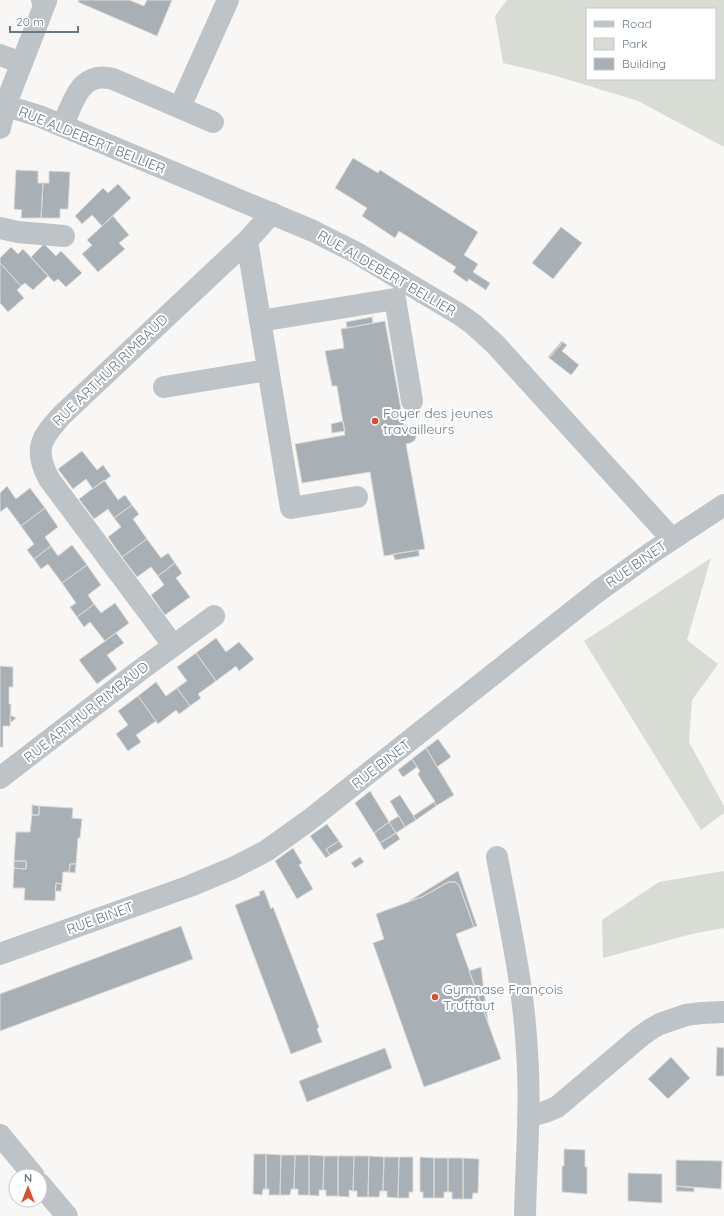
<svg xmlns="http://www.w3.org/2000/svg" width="724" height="1216" font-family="Quicksand,sans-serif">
  <rect width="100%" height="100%" fill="#f8f7f5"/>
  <path fill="#d8dcd4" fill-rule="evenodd" d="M507,0H724V147L638,101L553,75L503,63L495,16ZM587,9H715V79H587Z
    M711,558L687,640L718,664L692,700L689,742L724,806V813L701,830L584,641Z
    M724,871V928L692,934L603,958L602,920L659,882Z"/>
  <path fill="#a8b0b6" stroke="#d9d9d7" d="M79,0H129L144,6L147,0H172L157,36L78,2Z
    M353,158L378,173L380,170L478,232L464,255L478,264L473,272L490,283L486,290L469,279L467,282L453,272L456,267L399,231L395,238L362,216L367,208L335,188Z
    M16,170L38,171V183H43L41,218H21L22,210L14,209Z
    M49,171L70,172L68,209H60V218H41L43,183H49Z
    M118,184L131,198L102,226L92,215L82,224L75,216L103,188L108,193Z
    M113,216L129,235L119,243L125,249L98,272L82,254L92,245L87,240Z
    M561,227L582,243L553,279L532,263Z
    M44,244L56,256L61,251L82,273L66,287L58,279L54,282L31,257Z
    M11,247L18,254L23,249L48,276L33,290L25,283L21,286L0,263V258Z
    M0,263L21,286L17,290L24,298L8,312L0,303Z
    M372,317L373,323L347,328L346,322Z
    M385,321L404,426H410L416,432V438L414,441L410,443L406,444L425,549L384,556L370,472L302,483L295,444L345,435L337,386H332L325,351L344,348L341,329Z
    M562,341L563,342L549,358L548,357Z
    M563,342L567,345L562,351L579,365L571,375L549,358Z
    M343,421L345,431L332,433L331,424Z
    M82,451L97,470L103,465L111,476L93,489L86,479L73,489L58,469Z
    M104,480L118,500L125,495L132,505L114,518L108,509L94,519L79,499Z
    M7,486L16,499L30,488L45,508L21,526L7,507L0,512V493Z
    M132,505L139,514L133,519L147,539L122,557L108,537L121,527L114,518Z
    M45,508L58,527L45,537L51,546L34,559L27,550L34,544L21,526Z
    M147,539L161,558L168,553L175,563L158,576L151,567L137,577L122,557Z
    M72,545L87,565L62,583L48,564L41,569L34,559L51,546L58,556Z
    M419,550V556L395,560L393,554Z
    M175,563L182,573L176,578L190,597L165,615L151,595L164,585L158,576Z
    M87,565L101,585L88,595L94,604L77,617L70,607L76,603L62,583Z
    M115,603L129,623L105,641L90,622L84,627L77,617L94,604L101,613Z
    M116,633L124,643L107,655L117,669L97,684L79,660Z
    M216,638L226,652L239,642L254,659L239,671L236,666L216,681L196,653Z
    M196,653L216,681L198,694L201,698L190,706L177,688L187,681L177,667Z
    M0,666L13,667V687H9V704H11L10,726H3V747H0Z
    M156,682L166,696L177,688L190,706L179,714L176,710L158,724L138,696Z
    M138,696L156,721L136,735L141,742L128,751L116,734L128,725L118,711Z
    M10,715L16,718L10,723Z
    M438,739L451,757L437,767L426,748Z
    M426,748L454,795L436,806L434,802L435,801L423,783L418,774L420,771L412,759Z
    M412,759L417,767L403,777L398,770Z
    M370,791L389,822L374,833L355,803Z
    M400,795L416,820L405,827L390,801Z
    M434,802L436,806L416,820L413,816Z
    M32,805L39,806V815H32Z
    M39,806L73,808L72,818L82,819L80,838H78L76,864H70L69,872H63L62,884L56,883L55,901L24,900L25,888H13L14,868L26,869V861H14L16,832H30L32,815H39Z
    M399,816L405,827L396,833L389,822Z
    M389,822L396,833L380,843L374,833Z
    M327,824L339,841L326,849L330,855L326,858L310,836Z
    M396,833L400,839L384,850L380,843Z
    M339,841L343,847L330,855L326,849Z
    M293,848L302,863L299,865L313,889L297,899L275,861Z
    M360,857L364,862L355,868L351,863Z
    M14,861H26V869L14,868Z
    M70,864H76L75,873L69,872Z
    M458,871L477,926L474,927L459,885L455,882H448L422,897L409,901Z
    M449,882H455L459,885L474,927L456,934L501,1059L424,1087L373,943L384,939L376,914L422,897Z
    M56,883L62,884L61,891H55Z
    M264,890L271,909L273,907L319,1027L317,1029L322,1042L291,1054L235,905L260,895L259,892Z
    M181,926L193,959L0,1031V994Z
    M481,967L488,1023L469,971Z
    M717,1047L724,1048V1076H716Z
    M385,1048L392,1068L307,1102L299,1081Z
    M671,1057L690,1078L668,1099L648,1079Z
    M564,1149L585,1150V1167H587V1194L562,1192V1166H564Z
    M254,1154H266V1189H263L262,1195L253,1194Z
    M266,1154L281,1155L280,1195H269V1189H266Z
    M281,1155H295L294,1189H291L290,1195H280Z
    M295,1155H309V1195H298V1189H294Z
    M309,1155L324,1156L323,1190H319V1196L309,1195Z
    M324,1156H338V1196H326V1190H323Z
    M338,1156H354L353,1191L349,1190V1197L338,1196Z
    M354,1156H369L368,1197H357V1191H353Z
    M369,1156L384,1157L383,1191H380L379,1197H368Z
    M384,1157H399L398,1198L387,1197V1191H383Z
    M399,1157H413V1192H409V1198H398Z
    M420,1157L434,1158V1198H423V1192H420Z
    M434,1158H448V1192H444V1198H434Z
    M448,1158H463V1199H452V1192H448Z
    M463,1158L479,1159L478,1193H473L472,1199H463Z
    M676,1160L722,1161L721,1189L676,1186Z
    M628,1173L662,1174V1203L628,1201Z
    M676,1186L694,1188V1192L676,1191Z"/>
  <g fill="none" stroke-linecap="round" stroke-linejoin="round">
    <path stroke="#bec3c7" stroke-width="22" d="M0,55L22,63
      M0,104L39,116L313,231L355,252L459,314L473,324L495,344L672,539
      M180,107L228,0
      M62,126C74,102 80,70 113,79L213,122
      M0,128L5,106L46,1L42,0
      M0,228L18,232L64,236
      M247,241L291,508L357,497
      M260,321L395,299L412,401
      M164,387L268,370
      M173,645L49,479C33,449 41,438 62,415L247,241L272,213
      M0,778L139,671L214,616
      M497,857C509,922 524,987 527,1052C531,1106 526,1162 525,1216
      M0,954L190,886L233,868L266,851L308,821L597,592L651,553L724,505
      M528,1117L545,1112L557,1107L641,1036L651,1029L660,1024L686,1015L701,1013L724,1012
      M0,1135L34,1176
      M40,1184L67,1216"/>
  </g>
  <g fill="#dc4e30" stroke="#fff" stroke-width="1.5">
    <circle cx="375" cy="421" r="4"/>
    <circle cx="435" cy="997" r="4"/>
  </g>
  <g text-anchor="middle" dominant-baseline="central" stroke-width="4" stroke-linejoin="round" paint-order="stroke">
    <g font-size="14" fill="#687985" stroke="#fff">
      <text transform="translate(92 140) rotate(22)">RUE ALDEBERT BELLIER</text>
      <text transform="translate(387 273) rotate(30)">RUE ALDEBERT BELLIER</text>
      <text transform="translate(110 370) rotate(-44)">RUE ARTHUR RIMBAUD</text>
      <text transform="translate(636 564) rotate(-35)">RUE BINET</text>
      <text transform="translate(86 712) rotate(-38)">RUE ARTHUR RIMBAUD</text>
      <text transform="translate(381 764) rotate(-38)">RUE BINET</text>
      <text transform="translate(100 918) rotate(-20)">RUE BINET</text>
    </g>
    <g font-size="14" fill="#687985" stroke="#fff" text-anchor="start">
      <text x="383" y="413">Foyer des jeunes<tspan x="383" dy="16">travailleurs</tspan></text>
      <text x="443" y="989">Gymnase François<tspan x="443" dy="16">Truffaut</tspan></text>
    </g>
  </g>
  <rect x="586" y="8" width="130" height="72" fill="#ffffff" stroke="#c3c9ce"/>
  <rect x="594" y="21" width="20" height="6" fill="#bec3c7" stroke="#c3c9ce"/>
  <text x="622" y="28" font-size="12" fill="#687985">Road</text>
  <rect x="594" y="38" width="20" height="12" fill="#d8dcd4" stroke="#c3c9ce"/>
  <text x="622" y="48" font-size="12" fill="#687985">Park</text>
  <rect x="594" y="58" width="20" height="12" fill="#a8b0b6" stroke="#c3c9ce"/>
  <text x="622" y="68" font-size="12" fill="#687985">Building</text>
  <g transform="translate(28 1188)"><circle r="19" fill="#ffffff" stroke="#c3c9ce"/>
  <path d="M0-3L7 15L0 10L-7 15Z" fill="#dc4e30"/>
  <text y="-6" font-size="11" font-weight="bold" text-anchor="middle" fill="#687985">N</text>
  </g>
  <path d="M10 26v6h68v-6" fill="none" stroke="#687985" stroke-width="2"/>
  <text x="16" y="26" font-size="12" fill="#687985" stroke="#ffffff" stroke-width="3" paint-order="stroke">20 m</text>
</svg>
